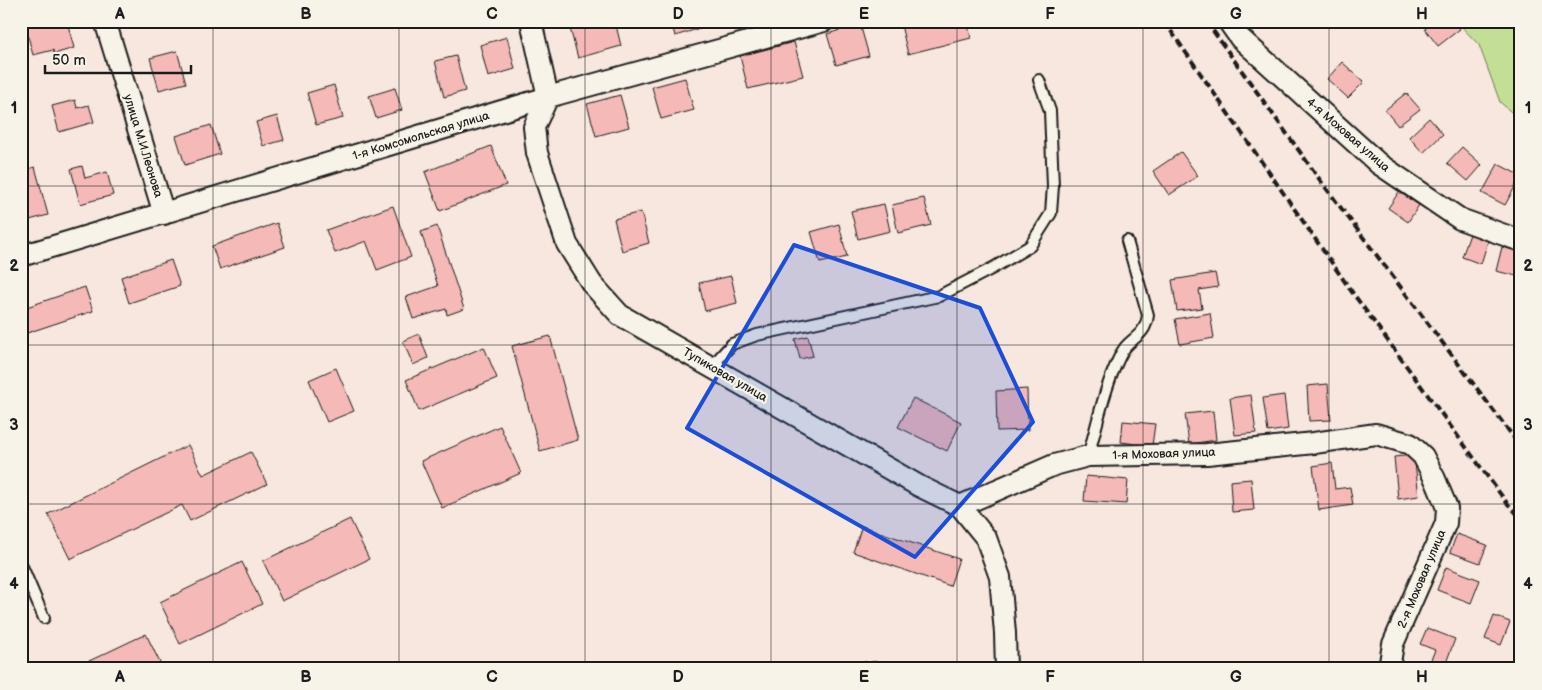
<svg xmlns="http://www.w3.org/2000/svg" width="1542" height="690" font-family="'Balsamiq Sans',sans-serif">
  <rect width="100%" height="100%" fill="#f7e7de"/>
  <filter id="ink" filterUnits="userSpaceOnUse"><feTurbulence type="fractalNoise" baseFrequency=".02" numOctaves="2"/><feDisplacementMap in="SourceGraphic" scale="10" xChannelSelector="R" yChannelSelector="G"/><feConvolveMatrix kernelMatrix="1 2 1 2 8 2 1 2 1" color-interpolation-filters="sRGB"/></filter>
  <g filter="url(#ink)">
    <path fill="#c3de95" stroke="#707d58" d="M1456,21H1521V121L1500,102L1479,45Z"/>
    <path fill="#f5b9b7" stroke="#1c1c1c" d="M40,21H67L74,48L54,54L53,50L33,55L25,25Z
      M568,21H615L621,46L578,58Z
      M671,21H705L707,26L675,36Z
      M900,21H967L971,38L908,54Z
      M1434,21H1453L1460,29L1438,46L1425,29Z
      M860,24L869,56L836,65L827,34Z
      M507,37L515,69L488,77L480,45Z
      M794,42L803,76L748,89L740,56Z
      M177,51L186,83L159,90L150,58Z
      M456,56L465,91L444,97L435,61Z
      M1342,62L1364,82L1348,98L1327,79Z
      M685,78L694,110L661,119L652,87Z
      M334,85L343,118L316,125L307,93Z
      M395,88L402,110L376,118L369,96Z
      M1406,93L1420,109L1398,126L1385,110Z
      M620,95L629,127L596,136L587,104Z
      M75,100L77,108L89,105L94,122L59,132L52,106Z
      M277,116L284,140L263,146L256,122Z
      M1429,118L1443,134L1423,153L1409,137Z
      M211,125L220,154L185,165L176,136Z
      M491,146L506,185L440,211L425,172Z
      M1462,147L1482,165L1468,181L1447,163Z
      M1181,152L1198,176L1169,195L1153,171Z
      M1498,164L1521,176L1505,205L1482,193Z
      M82,166L85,178L107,172L113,195L80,204L71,169Z
      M35,167L48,215L22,222L21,171Z
      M1399,192L1419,205L1408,222L1388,208Z
      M924,198L931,225L898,233L892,205Z
      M884,204L890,231L858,239L851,211Z
      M393,206L411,257L377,270L366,241L335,253L326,230Z
      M641,212L649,243L622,251L614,219Z
      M277,223L285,247L220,269L212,246Z
      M839,224L847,257L820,263L811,232Z
      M437,226L464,309L447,315L446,309L413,319L406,297L438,286L421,232Z
      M1470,234L1488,241L1481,264L1462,257Z
      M1502,247L1521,252V277L1496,271Z
      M171,260L180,286L129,303L121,277Z
      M1215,273L1218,287L1199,290L1202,308L1177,311L1172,280Z
      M731,276L737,303L705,311L699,283Z
      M85,287L93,311L21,335V309Z
      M1210,313L1214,338L1180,344L1175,319Z
      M419,334L428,358L413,365L403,341Z
      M550,336L578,440L540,451L512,346Z
      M808,336L813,356L800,359L795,339Z
      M484,347L497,378L419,411L406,380Z
      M336,368L354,411L327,422L309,380Z
      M1328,384L1331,420L1309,421L1307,386Z
      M1027,389L1028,430L997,431L996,391Z
      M1251,395L1256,433L1235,435L1230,398Z
      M1284,395L1288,429L1268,432L1263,398Z
      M913,398L961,422L947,451L898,427Z
      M1213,411L1216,440L1189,444L1185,414Z
      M1123,421L1155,424L1152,446L1121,442Z
      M500,426L521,473L442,508L421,461Z
      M188,445L203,475L251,452L267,484L190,521L182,505L70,559L48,514Z
      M1414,455L1419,496L1398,499L1394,457Z
      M1332,463L1335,489L1350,487L1353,505L1319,510L1313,466Z
      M1086,476L1128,480L1126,504L1084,501Z
      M1251,479L1254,510L1232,512L1230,481Z
      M350,519L369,559L282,601L263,561Z
      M862,526L959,559L950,586L853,552Z
      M1457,534L1487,545L1480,563L1450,552Z
      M242,562L262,604L180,644L160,602Z
      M1446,567L1480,580L1471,603L1437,590Z
      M1494,616L1510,622L1501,645L1485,639Z
      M1427,628L1455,639L1444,668L1430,662L1435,650L1420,644Z
      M146,634L163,669H90L87,662Z"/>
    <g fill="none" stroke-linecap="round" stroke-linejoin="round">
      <g stroke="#1c1c1c" stroke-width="14">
        <path id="service" d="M711,367L732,344L757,335L939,296L993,268L1030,246L1051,213L1053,186L1050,111L1039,80
          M1088,456C1098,422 1105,384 1122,352C1130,337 1145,338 1148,315L1127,241
          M21,564L44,618"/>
      </g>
      <g stroke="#1c1c1c" stroke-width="24">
        <path id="minor" d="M105,21L164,214
          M531,21L548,97L534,127L537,153L567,244L592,284L620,315L919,486L960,506L986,538L1000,577L1005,633L1006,669
          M1228,21L1240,38L1379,164L1460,219L1521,241
          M21,256L548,97L824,21
          M960,506L1054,465L1088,456L1207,454L1314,443L1376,434L1410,444L1423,456L1435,479L1447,508L1446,523L1393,644L1389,669"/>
      </g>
      <use href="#service" stroke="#f7f3e8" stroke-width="10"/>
      <use href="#minor" stroke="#f7f3e8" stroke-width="20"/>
      <path stroke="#1c1c1c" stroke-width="4" stroke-dasharray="8 4" stroke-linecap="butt" d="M1164,21L1352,292L1507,503L1521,518
        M1206,21L1320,180L1521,447
        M703,669L876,663L999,669"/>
    </g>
  </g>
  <path fill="#1d4ed8" fill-opacity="0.2" stroke="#1d4ed8" stroke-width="4" stroke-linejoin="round" d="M794,245L980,308L1033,422L915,557L687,428Z"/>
  <path fill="none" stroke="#1c1c1c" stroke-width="1" stroke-opacity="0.55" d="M213,21V669M399,21V669M585,21V669M771,21V669M957,21V669M1143,21V669M1329,21V669M21,186H1521M21,345H1521M21,504H1521"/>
  <g text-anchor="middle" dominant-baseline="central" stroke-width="4.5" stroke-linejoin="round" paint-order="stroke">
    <g font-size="12" fill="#1c1c1c" stroke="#f7f3e8">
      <text transform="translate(1348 135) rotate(41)">4-я Моховая улица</text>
      <text transform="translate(421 136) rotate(-17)">1-я Комсомольская улица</text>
      <text transform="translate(143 146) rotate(73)">улица М.И.Леонова</text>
      <text transform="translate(725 375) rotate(30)">Тупиковая улица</text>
      <text transform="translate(1164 454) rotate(-2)">1-я Моховая улица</text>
      <text transform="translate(1422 579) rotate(-67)">2-я Моховая улица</text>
    </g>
  </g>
  <rect width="1542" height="690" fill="none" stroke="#f7f3e8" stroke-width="55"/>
  <path d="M45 65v8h146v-8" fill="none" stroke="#1c1c1c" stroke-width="2.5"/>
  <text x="52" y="65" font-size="15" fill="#1c1c1c" stroke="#f7f3e8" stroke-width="4" paint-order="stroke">50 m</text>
  <rect x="28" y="28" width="1486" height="634" fill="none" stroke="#1c1c1c" stroke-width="2"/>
  <g font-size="16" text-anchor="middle" font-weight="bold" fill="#1c1c1c">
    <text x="120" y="19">A</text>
    <text x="306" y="19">B</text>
    <text x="492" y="19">C</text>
    <text x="678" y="19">D</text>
    <text x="864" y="19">E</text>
    <text x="1050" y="19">F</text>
    <text x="1236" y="19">G</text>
    <text x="1422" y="19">H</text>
    <text x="14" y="113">1</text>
    <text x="1528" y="113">1</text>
    <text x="14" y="271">2</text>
    <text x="1528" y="271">2</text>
    <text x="14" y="430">3</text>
    <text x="1528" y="430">3</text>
    <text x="14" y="589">4</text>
    <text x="1528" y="589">4</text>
    <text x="120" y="682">A</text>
    <text x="306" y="682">B</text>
    <text x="492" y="682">C</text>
    <text x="678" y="682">D</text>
    <text x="864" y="682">E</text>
    <text x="1050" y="682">F</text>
    <text x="1236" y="682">G</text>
    <text x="1422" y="682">H</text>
  </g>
</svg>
